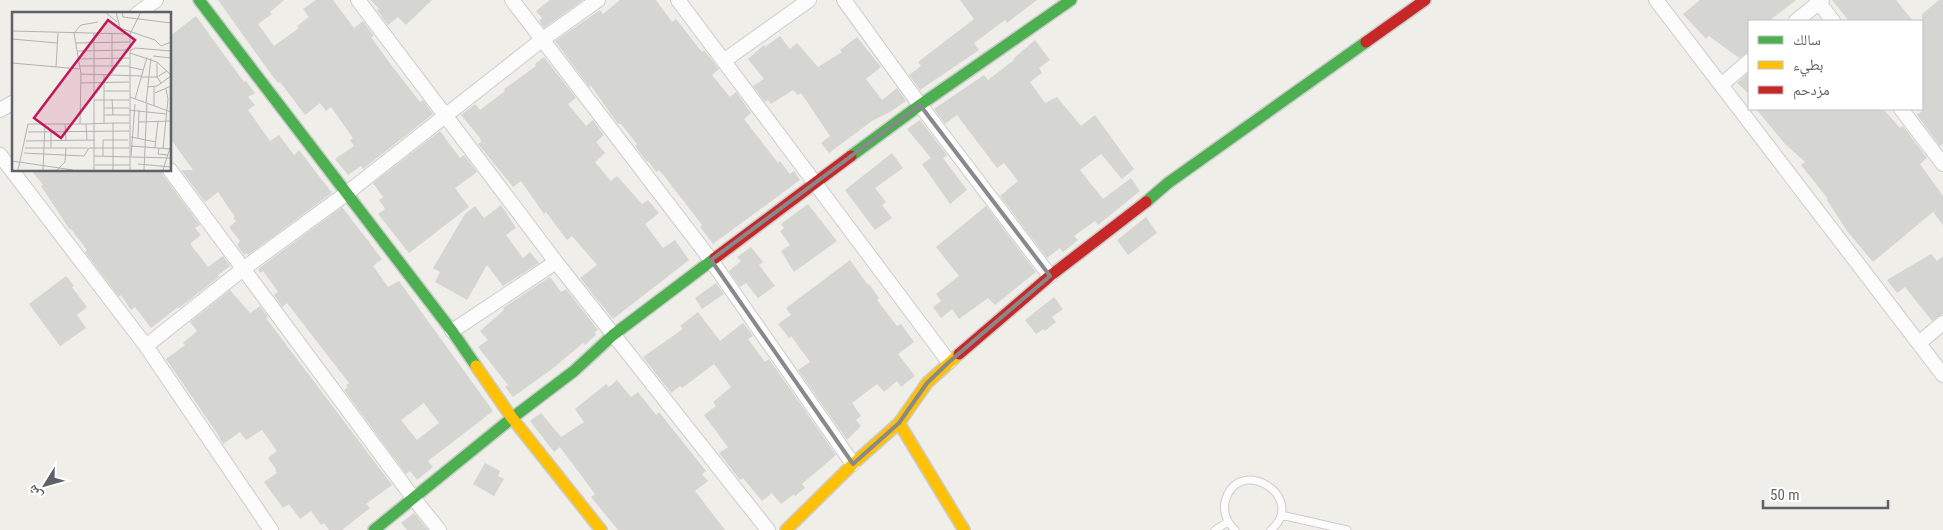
<svg xmlns="http://www.w3.org/2000/svg" width="1943" height="530" font-family="'Roboto Condensed','Noto Naskh Arabic',sans-serif">
  <rect width="100%" height="100%" fill="#efeee9"/>
  <path fill="#d5d5d2" fill-rule="evenodd" d="M218,0H284L270,12L272,14L258,24L274,46L299,28L297,26L309,17L303,9L316,0H333L354,28L363,21L374,36L371,37L389,62L420,102L423,100L433,114L363,169L361,166L348,175L335,159L354,146L350,140L353,138L331,107L326,111L320,103L305,115L280,82L278,83L268,70Z
    M371,0H432L406,25L398,17L388,25L377,10L379,9Z
    M550,0H583L544,28L539,20L542,18L536,11Z
    M620,0H656L672,22L676,19L702,52L704,50L719,69L712,75L730,97L736,92L751,113L744,119L778,163L780,161L790,174L794,171L800,180L713,244L700,227L702,225L665,177L659,170L656,172L648,161L647,162L635,146L637,144L621,124H618L591,86L589,87L555,41L600,10L603,14Z
    M960,0H1037L1007,23L1005,20L974,43L979,50L920,90L909,75L921,66L918,62L974,19Z
    M1700,0H1796L1769,21H1749V52L1739,58L1709,36L1706,39L1683,14Z
    M1832,0H1896L1913,21H1849Z
    M1939,0H1943V144L1940,146L1917,115L1922,111V14Z
    M196,16L244,82L246,81L255,93L248,97L255,105L248,110L270,141L279,135L294,155L299,150L332,193L248,255L247,253L244,255L237,245L240,241L229,227L236,221L233,218L235,217L218,192L205,202L181,170H193L170,138V36Z
    M780,36L790,49L797,43L818,67L842,52L840,50L857,37L881,67L866,79L882,100L897,88L906,101L890,112L872,121L829,153L821,143L830,136L801,93L798,95L793,90L771,104L768,100L765,102L753,86L764,79L748,59L764,45L765,47Z
    M1035,40L1050,60L1039,68L1042,73L1030,82L1045,103L1057,97L1081,126L1095,115L1134,169L1122,179L1101,154L1080,170L1103,199L1131,178L1140,191L1098,225L1095,221L1074,236L1078,240L1063,252L1060,248L1047,258L1000,196L1018,181L1004,163L997,168L957,115L945,124L934,109L984,75L988,80L1014,60L1013,59Z
    M544,57L576,98L568,104L586,126L593,120L604,135L596,142L605,153L595,162L611,181L617,176L642,204L648,200L659,213L645,224L663,248L675,240L689,260L613,319L580,278L597,265L572,236L567,240L546,212L544,214L521,181L513,187L478,144L481,142L480,138L461,115L475,104L480,110L505,91L504,89L536,66L535,64Z
    M1749,72V94L1737,83Z
    M1756,109H1883L1900,128L1903,126L1927,158L1920,164L1943,196V225L1933,212L1873,262L1847,231L1827,200L1828,199L1801,165L1805,162L1785,144Z
    M920,120L947,155L943,158L967,190L950,204L922,164L931,158L907,129Z
    M440,131L460,158L464,155L477,172L455,188L469,207L409,253L378,214L385,209L379,200L383,197L373,183Z
    M892,153L903,168L875,188L886,202L882,205L892,218L875,230L845,190Z
    M31,170H161L163,175L200,225L195,228L201,235L191,243V245L208,267L223,256L230,266L218,275L220,276L179,308L178,307L151,328L135,307L131,310L121,295L119,297L85,252L87,250L71,229L70,230L41,186L43,185Z
    M808,204L837,241L794,272L781,251L790,245L780,231L784,228L781,224Z
    M501,205L516,228L506,235L523,258L530,252L539,263L503,286L487,265L467,300L435,282L440,272L433,268L465,214L475,206L484,218Z
    M986,206L1036,272L995,305L988,298L959,319L952,309L941,318L933,307L941,301L936,294L959,276L936,247Z
    M342,207L382,259L373,266L388,287L399,281L493,411L428,461L433,467L417,480L410,471L406,474L344,390L348,387L346,385L349,383L287,303L282,307L274,295L278,292L263,271L260,273L258,269ZM424,403L439,423L417,440L401,420Z
    M1146,217L1157,233L1128,255L1117,240Z
    M751,247L763,262L759,265L775,286L758,298L746,283L740,287L729,271L741,261L737,257Z
    M1931,254L1937,261L1943,256V314L1932,321L1905,287L1897,293L1887,280Z
    M850,260L868,285L869,284L879,298L877,300L897,326L901,324L914,342L898,354L915,376L901,387L897,381L884,392L877,384L852,403L861,416L856,420L861,426L847,440L798,370L810,362L791,336L789,338L778,324L791,315L786,308Z
    M66,276L74,286L72,287L87,307L77,315L86,328L60,346L29,304Z
    M550,277L561,292L566,289L598,330L595,332L596,335L585,345L583,343L552,369L513,397L505,387L508,385L478,347L488,340L480,331L504,310L503,308Z
    M716,283L724,294L702,309L695,298Z
    M230,290L250,313L260,306L268,317L266,318L392,485L366,504L370,508L342,530H329L324,523L321,525L311,511L300,519L289,504L283,508L264,482L277,473L275,470L276,469L268,458L277,451L262,430L246,440L240,432L223,444L217,433L166,359L185,345L183,343L197,331L190,322Z
    M1054,297L1063,309L1052,317L1056,322L1045,331L1043,329L1036,334L1025,320Z
    M698,312L720,341L743,323L753,336L748,339L765,362L769,359L836,455L802,484L805,488L795,496L794,494L781,504L772,493L762,501L743,478L740,480L719,453L728,447L704,415L716,406L713,402L731,387L714,364L682,388L680,386L671,393L643,357L683,329L680,326Z
    M617,380L631,397L638,392L656,415L659,412L706,471L702,474L708,481L695,491L725,530H618L591,497L595,494L560,447L554,452L530,421L541,413L561,437L584,422L575,409L606,384L609,387Z
    M485,463L500,471L498,476L504,479L494,496L473,484Z
    M414,513L428,530H407L401,523Z"/>
  <g fill="none" stroke-linecap="round" stroke-linejoin="round">
    <g stroke="#cccccb" stroke-width="9">
      <path id="lane" d="M1281,515L1347,530
        M1215,530L1228,522
        M1235,530C1227,523 1223,512 1225,502C1237,453 1309,497 1271,530"/>
    </g>
    <g stroke="#cccccb" stroke-width="16">
      <path id="street" d="M358,0L556,262L768,530
        M512,0L711,260L853,464
        M678,0L949,362
        M844,0L920,105L1050,276
        M1656,0L1943,375
        M1817,0L1833,21
        M137,14L156,0
        M1796,21L1822,0
        M725,60L809,0
        M1721,85L1749,61
        M1901,109L1943,164
        M0,110L14,102
        M0,155L146,346L271,530
        M170,170L414,499L439,530
        M452,331L556,262
        M1919,343L1943,323
        M146,346L243,269L347,193L543,39L598,0"/>
    </g>
    <g stroke="#cbcbca" stroke-width="14">
      <path id="fast" d="M199,0L452,331L476,366
        M851,156L920,105L1071,0
        M1146,202L1168,183L1366,42
        M374,530L512,418L574,371L613,335L715,258"/>
    </g>
    <g stroke="#cbcbca" stroke-width="14">
      <path id="slow" d="M476,366L512,418L601,530
        M899,423L964,530
        M786,530L853,464L899,423L927,383L959,354"/>
    </g>
    <g stroke="#cbcbca" stroke-width="14">
      <path id="jam" d="M1366,42L1425,0
        M715,258L851,156
        M959,354L1050,276L1146,202"/>
    </g>
    <use href="#lane" stroke="#fdfcfc" stroke-width="7"/>
    <use href="#street" stroke="#fdfcfc" stroke-width="14"/>
    <use href="#fast" stroke="#4caf50" stroke-width="11"/>
    <use href="#slow" stroke="#ffc107" stroke-width="11"/>
    <use href="#jam" stroke="#c62828" stroke-width="11"/>
  </g>
  <path fill="none" stroke="#87898c" stroke-width="4" stroke-linejoin="round" d="M920,105L1050,276L949,362L927,383L899,423L853,464L711,260Z"/>
  <g transform="translate(12 12)">
    <rect width="159" height="159" fill="#efeee9"/>
    <path fill="none" stroke="#b1b2b1" stroke-width="1" d="M93,0L105,10M104,0L108,16L143,28L149,34L159,30M110,0L111,5L159,11M0,19L118,22M62,21L69,62L68,112M62,21L69,13L86,10M82,21V87M100,22V62M0,27L45,31M64,31L117,30M66,39L117,38M118,39L123,36L159,39M118,41L145,50L159,63M141,44L159,46M66,47L117,46M145,50V65L149,71M0,51L67,57M67,54H117M44,55L46,21M117,55L132,58M69,62L130,64M130,65H145L155,59M69,71L117,70M135,75L145,74L159,64M92,79H117M143,81L159,74M118,85L159,100M100,87L101,103M123,87L135,45M134,91L139,46M142,94V75M92,96H117M117,98L154,102M92,103H117M127,110L159,109M92,111V62M53,112L54,128M16,120L117,119M39,120V136M119,125L144,130M126,126L127,99M75,128L74,112L101,111M14,129L83,128M119,134L159,137M13,136H76M143,136L146,109M147,136L146,142L156,143M151,137L156,87L154,77M12,141L72,144L77,136H117M82,144L159,146M91,144V128H116M119,144L123,92M0,149L61,158M126,152L159,155M83,153H101M101,153H118M6,158L16,112H74M31,158L33,112M45,158L53,150L54,136M82,158V88H117M101,158V111H117M118,158V22L129,0M132,158L135,91M151,158L159,133"/>
    <path fill="#c2185b" fill-opacity="0.15" stroke="#c2185b" stroke-width="2.5" d="M96,8L123,28L49,126L22,106Z"/>
    <rect width="159" height="159" fill="none" stroke="#5e6268" stroke-width="2.5"/>
  </g>
  <rect x="1748" y="20" width="175" height="90" fill="#ffffff" stroke="#bfc0c3"/>
  <rect x="1758" y="36" width="25" height="8" fill="#4caf50" stroke="#bfc0c3"/>
  <text x="1793" y="45" font-size="15" fill="#5e6268">سالك</text>
  <rect x="1758" y="61" width="25" height="8" fill="#ffc107" stroke="#bfc0c3"/>
  <text x="1793" y="70" font-size="15" fill="#5e6268">بطيء</text>
  <rect x="1758" y="86" width="25" height="8" fill="#c62828" stroke="#bfc0c3"/>
  <text x="1793" y="95" font-size="15" fill="#5e6268">مزدحم</text>
  <g transform="translate(45 485) rotate(233)" stroke="#ffffff" stroke-width="4" paint-order="stroke">
  <path d="M0-4L9 19L0 12L-9 19Z" fill="#5e6268"/>
  <text y="-8" font-size="14" font-weight="bold" text-anchor="middle" fill="#5e6268">ش</text>
  </g>
  <path d="M1763 500v8h125v-8" fill="none" stroke="#5e6268" stroke-width="2.5"/>
  <text x="1770" y="500" font-size="15" fill="#5e6268" stroke="#ffffff" stroke-width="4" paint-order="stroke">50 m</text>
</svg>
